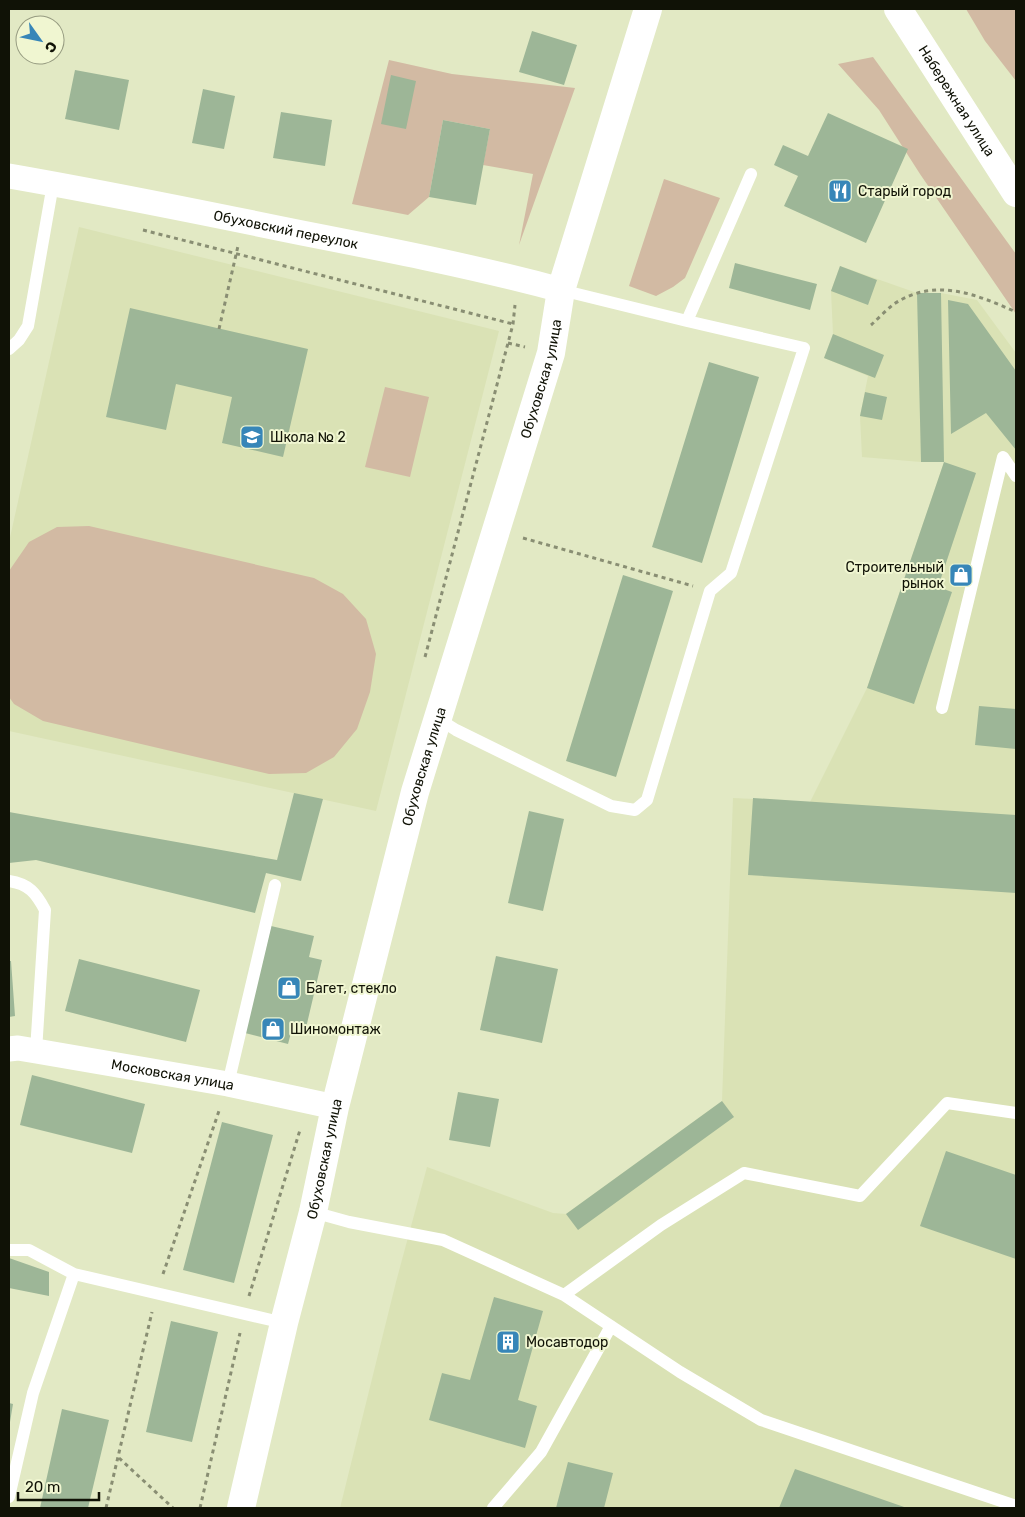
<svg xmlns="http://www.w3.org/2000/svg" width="1025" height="1517" font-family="Rubik,sans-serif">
  <rect width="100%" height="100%" fill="#e2e9c4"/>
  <path fill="#dae2b5" d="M79,227L499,331L376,811L9,731V542Z
    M840,266L917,293H941L977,300L1016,353V1508H340L396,1282L427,1167L553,1213L566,1214L722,1101L733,798L810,802L867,688L944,462H921L862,457L860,416L868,376L824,358L833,334L831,291Z"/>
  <path fill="#d2baa3" d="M966,9H1016V81L985,41Z
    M873,57L1016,254V314L920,174L879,110L838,64Z
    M389,60L452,74L575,88L519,245L533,174L483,165L490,129L443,120L429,197L408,215L352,204Z
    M664,179L720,198L685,278L673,287L656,296L629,286Z
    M385,387L429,397L410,477L365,467Z
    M89,526L314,578L343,594L366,619L376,654L370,692L357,729L334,757L306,773L269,774L43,721L14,704L9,697V571L29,542L57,527Z"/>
  <path fill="#9db697" d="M532,31L577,45L564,85L519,72Z
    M75,70L129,80L119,130L65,119Z
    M391,75L416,81L406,129L381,124Z
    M203,89L235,96L224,149L192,143Z
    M281,112L332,120L325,166L273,158Z
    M828,113L908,149L866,243L784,206L798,176L774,165L783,145L808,156Z
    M443,120L490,129L476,205L429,197Z
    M735,263L817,284L810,310L729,288Z
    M840,266L877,280L868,305L831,291Z
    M917,293H941L944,462H921Z
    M948,300L968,304L1016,371V450L986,413L951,434Z
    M130,308L308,349L283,457L222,443L232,397L176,384L166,430L106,417Z
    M833,334L884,355L875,378L824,358Z
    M709,362L759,377L702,563L652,547Z
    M865,392L887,397L882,420L860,416Z
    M944,462L976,473L938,587L952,592L914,704L867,688Z
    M623,575L673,591L616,777L566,761Z
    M979,706L1016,709V749L975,745Z
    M294,793L323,799L301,881L266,873L255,913L36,860L9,863V812L277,860Z
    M753,798L1016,815V893L748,875Z
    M529,811L564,819L543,911L508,903Z
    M271,926L314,936L309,957L322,960L305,1032L292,1029L288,1044L245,1033Z
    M496,956L558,969L542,1043L480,1030Z
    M79,959L200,990L186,1042L65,1011Z
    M9,961H11L15,1016L9,1017Z
    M32,1075L145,1104L132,1153L20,1125Z
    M458,1092L499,1099L490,1147L449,1140Z
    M722,1101L734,1117L578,1230L566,1214Z
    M222,1122L273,1135L234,1283L183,1270Z
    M946,1151L1016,1175V1259L920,1226Z
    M9,1258L49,1272V1296L9,1288Z
    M494,1297L543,1311L518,1400L537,1406L525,1448L429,1420L442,1373L470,1380Z
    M171,1321L218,1332L192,1442L146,1432Z
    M9,1403L13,1404L10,1422L9,1421Z
    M62,1409L109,1420L88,1508H40Z
    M568,1462L613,1473L604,1508H556Z
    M795,1469L907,1508H779Z"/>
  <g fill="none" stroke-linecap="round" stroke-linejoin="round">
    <path stroke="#898e73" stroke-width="3" stroke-dasharray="4 4" stroke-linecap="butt" d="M143,230L513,324
      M871,325C878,319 886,310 894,304C935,277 976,294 1016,312
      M219,329L238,246
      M508,343L525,347
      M523,538L693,586
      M425,657L508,343L513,324L515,305
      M163,1274L220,1108
      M249,1296L300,1130
      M119,1458L173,1508
      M106,1508L152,1312
      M200,1508L240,1333"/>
    <path stroke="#fff" stroke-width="12" d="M561,290L687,321L751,174
      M9,349L19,340L28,326L53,184
      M942,708L1003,457L1016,476
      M437,718L456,730L611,806L635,810L647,800L710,591L731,573L804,348L687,321
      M9,881C29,884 36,893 45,910L36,1051
      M228,1084L275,885
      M313,1212L349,1222L443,1240L564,1295L680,1372L761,1420L1016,1506
      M9,1250H29L74,1274L284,1323
      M564,1295L661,1225L744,1173L860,1196L947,1103L1016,1113
      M9,1497L33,1393L74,1274
      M493,1508L541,1452L611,1326"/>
    <g stroke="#fff" stroke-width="25">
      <path id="s1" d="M9,176C107,193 205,213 302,233C389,250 476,267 561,290"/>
      <path id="s2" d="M9,1049L18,1048L36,1051L228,1084L335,1107"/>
    </g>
    <path stroke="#fff" stroke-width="28" id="s3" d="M241,1508L284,1323L313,1212L335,1107L415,792L551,353L561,290L648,9"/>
    <path stroke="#fff" stroke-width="28" id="s4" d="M898,9L1016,193"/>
  </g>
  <defs>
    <g id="restaurant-square" transform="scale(1.25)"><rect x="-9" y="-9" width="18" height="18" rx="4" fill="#3786b8" stroke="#f0f6d1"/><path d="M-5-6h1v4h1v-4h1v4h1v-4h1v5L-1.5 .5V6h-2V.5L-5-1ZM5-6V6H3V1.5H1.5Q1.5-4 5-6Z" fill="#fff"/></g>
    <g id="school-square" transform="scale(1.25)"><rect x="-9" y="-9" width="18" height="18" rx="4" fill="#3786b8" stroke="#f0f6d1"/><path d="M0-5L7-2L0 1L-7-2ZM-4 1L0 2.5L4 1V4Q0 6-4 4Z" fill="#fff"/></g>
    <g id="shop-square" transform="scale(1.25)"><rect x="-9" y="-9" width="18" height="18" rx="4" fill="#3786b8" stroke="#f0f6d1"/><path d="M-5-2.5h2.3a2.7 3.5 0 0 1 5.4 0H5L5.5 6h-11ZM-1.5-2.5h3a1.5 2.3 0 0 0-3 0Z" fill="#fff"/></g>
    <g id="building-square" transform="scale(1.25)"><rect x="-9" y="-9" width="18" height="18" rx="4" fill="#3786b8" stroke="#f0f6d1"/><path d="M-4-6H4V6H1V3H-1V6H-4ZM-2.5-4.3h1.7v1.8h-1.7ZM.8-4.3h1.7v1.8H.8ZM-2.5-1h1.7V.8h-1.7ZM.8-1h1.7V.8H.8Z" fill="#fff"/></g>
  </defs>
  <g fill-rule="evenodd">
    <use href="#restaurant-square" x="840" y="191"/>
    <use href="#school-square" x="252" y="437"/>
    <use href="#shop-square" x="961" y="575"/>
    <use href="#shop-square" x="289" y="988"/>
    <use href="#shop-square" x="273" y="1029"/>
    <use href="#building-square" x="508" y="1342"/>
  </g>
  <g text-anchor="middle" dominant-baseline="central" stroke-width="4" stroke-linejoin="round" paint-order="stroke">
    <g font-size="14" fill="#101206" stroke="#f0f6d1">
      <text stroke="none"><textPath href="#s4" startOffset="109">Набережная улица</textPath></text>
      <text stroke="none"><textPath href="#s1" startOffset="282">Обуховский переулок</textPath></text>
      <text stroke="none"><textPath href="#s3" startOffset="1169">Обуховская улица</textPath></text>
      <text stroke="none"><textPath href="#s3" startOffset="764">Обуховская улица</textPath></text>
      <text stroke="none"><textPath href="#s2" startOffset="166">Московская улица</textPath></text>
      <text stroke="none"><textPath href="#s3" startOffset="359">Обуховская улица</textPath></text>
    </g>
    <g font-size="14" fill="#101206" stroke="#f0f6d1" text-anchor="start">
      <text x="858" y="191">Старый город</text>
      <text x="270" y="437">Школа № 2</text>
      <text x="944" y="567" text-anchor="end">Строительный<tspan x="944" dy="16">рынок</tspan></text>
      <text x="306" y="988">Багет, стекло</text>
      <text x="290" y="1029">Шиномонтаж</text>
      <text x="526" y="1342">Мосавтодор</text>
    </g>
  </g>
  <rect width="1025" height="1517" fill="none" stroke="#101206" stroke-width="20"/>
  <g transform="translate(40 40) rotate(123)"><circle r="24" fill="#f0f6d1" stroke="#969b80"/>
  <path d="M0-4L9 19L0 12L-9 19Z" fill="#3786b8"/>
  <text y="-8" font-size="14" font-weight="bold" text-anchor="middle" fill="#101206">С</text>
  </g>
  <path d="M18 1492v8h81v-8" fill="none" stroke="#101206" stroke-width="2.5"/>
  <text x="25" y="1492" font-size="15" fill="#101206" stroke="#f0f6d1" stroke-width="4" paint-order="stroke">20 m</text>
</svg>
